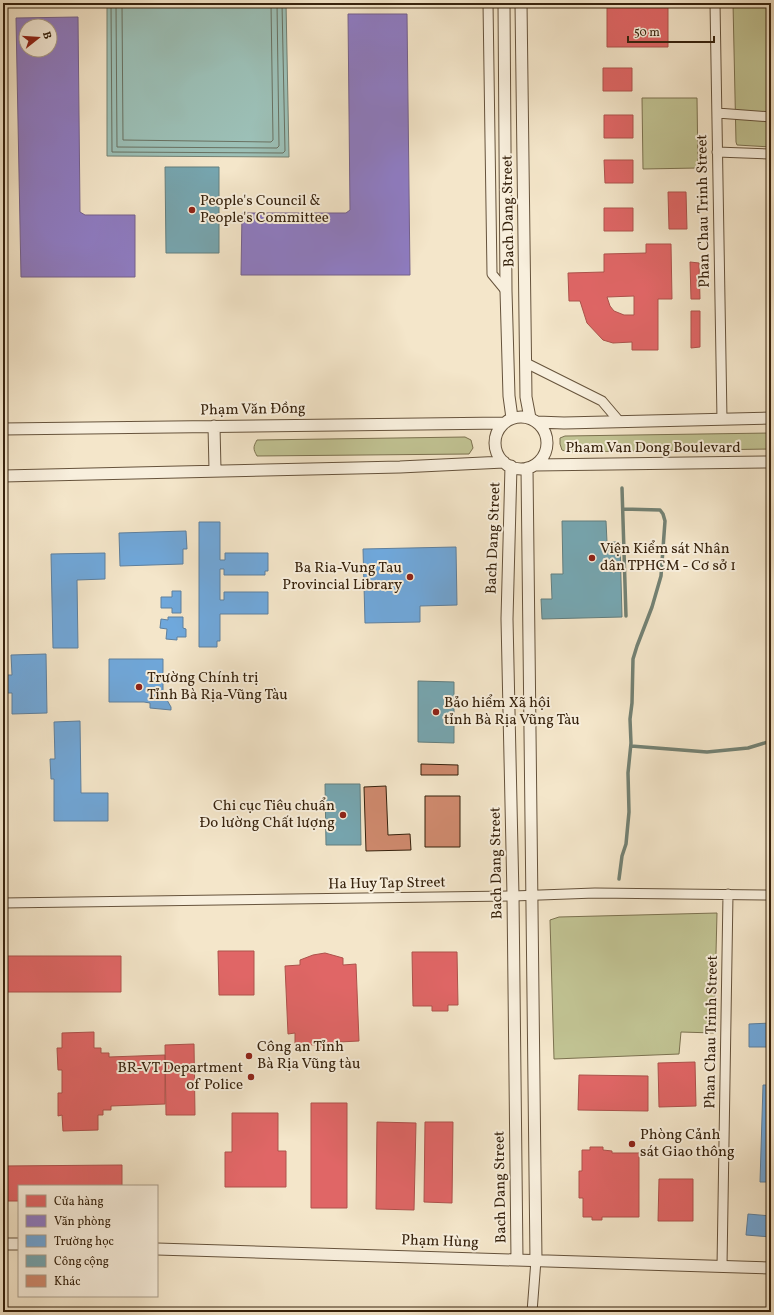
<svg xmlns="http://www.w3.org/2000/svg" width="774" height="1315" font-family="Vollkorn,serif">
  <rect width="100%" height="100%" fill="#f4e6ca"/>
  <filter id="stains"><feTurbulence type="fractalNoise" baseFrequency=".005" numOctaves="4"/><feColorMatrix values="0 0 0 0 .2 0 0 0 0 .09 0 0 0 0 .02 0 0 0 .5 -.17"/></filter>
  <radialGradient id="worn" r=".72"><stop offset=".6" stop-color="#630" stop-opacity="0"/><stop offset="1" stop-color="#630" stop-opacity=".3"/></radialGradient>
  <path fill="#c1c393" stroke="#7c7250" d="M733,3H771V147L737,145L736,142Z
    M642,98H697L698,168L643,169Z
    M771,433V449L568,452L562,450L560,444V438L565,436Z
    M465,437L471,440L473,448L469,454L257,456C253,449 253,447 257,440Z
    M717,913L714,1033L681,1032L679,1054L554,1059L550,920L559,917Z"/>
  <path fill="#9cc0b7" stroke="#738173" d="M107,3H286L289,157L107,156Z"/>
  <path fill="#e06666" stroke="#ad524b" fill-rule="evenodd" d="M601,3H668V47H607V4H601Z
    M603,68H632V91H603Z
    M604,115H633V138H604Z
    M604,160H633V183H605Z
    M668,192H686L687,229H669Z
    M604,208H633V231H604Z
    M646,244H671L672,299H658V350H632V342L613,343L603,340L587,323L580,301H569L568,273L604,272V254L646,253ZM634,296V315H624L614,311L610,306L607,297Z
    M690,262L699,263L700,299H691Z
    M691,311H700V347L691,348Z
    M218,951H254V995H219Z
    M412,952H457L458,1005H448V1011H432V1006H413Z
    M325,953L343,958V965L356,964L359,1041L339,1042L340,1049L326,1052L316,1051V1045L295,1044V1033L288,1034L285,966L300,965V960L313,955Z
    M3,956H121V992H3Z
    M94,1032V1048H101V1053H109V1057L165,1055V1104L111,1106V1110H103V1115H98V1130L63,1131L62,1115L58,1116V1093H62V1070H58L57,1048H62V1033Z
    M194,1044L195,1115H166L165,1045Z
    M695,1062L696,1106L659,1107L658,1063Z
    M579,1075L648,1076V1111L578,1110Z
    M311,1103H347V1208H311Z
    M232,1113H278V1151H286V1187H225V1152H232Z
    M377,1122L416,1123L414,1210L376,1209Z
    M425,1122H453L452,1203L424,1202Z
    M590,1147H603V1150L612,1151V1153H639V1217H602V1220H592V1217H583V1198H579V1171H582V1150H590Z
    M122,1165V1186H19V1201H3V1166Z
    M659,1179H693V1221H658Z"/>
  <path fill="#8e7cc3" stroke="#74618c" fill-rule="evenodd" d="M348,14H407L410,275H241L242,213H346L350,210Z
    M78,17L80,212L85,215H135V277H21L16,18ZM26,26H50V50H26Z"/>
  <path fill="#6fa8dc" stroke="#5e809e" d="M199,522H220V560H225V553H268V571H265V575H224V569H220V600H224V592H268V614H220V641H217V647H199Z
    M186,531L187,549H183V564L120,566L119,533Z
    M456,547L457,605L420,606V622L365,623L363,549Z
    M105,553V579L77,580L78,648H53L51,554Z
    M172,591H181V613H172V608H161V597H172Z
    M168,617H183V628L186,629V637H177V640L166,639L167,629L160,628L161,619L168,620Z
    M46,654L47,713L12,714V693H7V675H12L11,655Z
    M109,659H163V693L171,707V710L150,708V703L144,702H109Z
    M80,721L81,793H108V821H54V779H51L50,759H55L54,722Z
    M767,943H771V995H767Z
    M771,1023V1047H749V1024Z
    M763,1085H771V1182H760Z
    M748,1214L771,1216V1237L746,1235Z"/>
  <path fill="#76a5af" stroke="#637e7e" d="M165,167H219V253H166Z
    M562,521H606L607,542H620L622,617L542,619L541,599H552L551,574H563Z
    M418,681L454,682V743L418,742Z
    M325,784H360L361,845H326Z"/>
  <g fill="none" stroke-linecap="round" stroke-linejoin="round">
    <path stroke="#697162" stroke-width="1" d="M111,3L112,152L283,153L285,151L282,3
      M116,3L117,147L277,148L279,146L277,3
      M122,3L123,140L271,142L273,140L271,3"/>
    <path stroke="#738173" stroke-width="3.5" d="M622,488L626,616
      M631,746L707,752L748,748L771,741
      M619,879L622,856L626,844L629,812L628,773L631,743L630,719L632,703L633,659L637,646L652,607L661,576L665,521L663,514L660,510L623,509"/>
  </g>
  <path fill="#cf8a6e" stroke="#36220d" d="M421,764L458,765V775H421Z
    M386,786L388,835L410,834L411,850L366,851L364,787Z
    M425,796H460V847H425Z"/>
  <g fill="none" stroke-linecap="round" stroke-linejoin="round">
    <g stroke="#66533c" stroke-width="11">
      <path id="minor" d="M488,3L492,274L506,291
        M715,3L722,419
        M717,113L771,117
        M717,152L771,154
        M526,363L602,401L619,421
        M3,903L513,896L595,893L771,895
        M722,1266L728,894
        M532,1312L536,1260"/>
    </g>
    <g stroke="#66533c" stroke-width="13">
      <path id="tertiary" d="M504,3L506,291L509,396L512,418
        M521,3L526,397L530,418
        M495 443a26 26 0 1 1 52 0a26 26 0 1 1-52 0Z
        M537,422L564,423L771,418
        M214,426L215,470
        M3,429L504,423
        M535,465L771,462
        M511,466L507,619L513,896L517,1259
        M527,468L536,1260
        M3,476L400,467L504,462
        M3,1244H19
        M157,1249L771,1268"/>
    </g>
    <use href="#minor" stroke="#f8efdd" stroke-width="9"/>
    <use href="#tertiary" stroke="#f8efdd" stroke-width="11"/>
  </g>
  <g fill="#8f2418" stroke="#f8efdd" stroke-width="1.5">
    <circle cx="192" cy="210" r="4"/>
    <circle cx="592" cy="558" r="4"/>
    <circle cx="410" cy="577" r="4"/>
    <circle cx="139" cy="687" r="4"/>
    <circle cx="436" cy="712" r="4"/>
    <circle cx="343" cy="815" r="4"/>
    <circle cx="249" cy="1056" r="4"/>
    <circle cx="251" cy="1077" r="4"/>
    <circle cx="632" cy="1144" r="4"/>
  </g>
  <g text-anchor="middle" dominant-baseline="central" stroke-width="4" stroke-linejoin="round" paint-order="stroke">
    <g font-size="15" fill="#36220d" stroke="#f8efdd" text-anchor="start">
      <text x="200" y="201">People's Council &amp;<tspan x="200" dy="17">People's Committee</tspan></text>
      <text x="600" y="549">Viện Kiểm sát Nhân<tspan x="600" dy="17">dân TPHCM - Cơ sở 1</tspan></text>
      <text x="402" y="568" text-anchor="end">Ba Ria-Vung Tau<tspan x="402" dy="17">Provincial Library</tspan></text>
      <text x="147" y="678">Trường Chính trị<tspan x="147" dy="17">Tỉnh Bà Rịa-Vũng Tàu</tspan></text>
      <text x="444" y="703">Bảo hiểm Xã hội<tspan x="444" dy="17">tỉnh Bà Rịa Vũng Tàu</tspan></text>
      <text x="335" y="806" text-anchor="end">Chi cục Tiêu chuẩn<tspan x="335" dy="17">Đo lường Chất lượng</tspan></text>
      <text x="257" y="1047">Công an Tỉnh<tspan x="257" dy="17">Bà Rịa Vũng tàu</tspan></text>
      <text x="243" y="1068" text-anchor="end">BR-VT Department<tspan x="243" dy="17">of Police</tspan></text>
      <text x="640" y="1135">Phòng Cảnh<tspan x="640" dy="17">sát Giao thông</tspan></text>
    </g>
    <g font-size="15" fill="#36220d" stroke="#f8efdd">
      <text transform="translate(509 211) rotate(-91)">Bach Dang Street</text>
      <text transform="translate(704 211) rotate(-91)">Phan Chau Trinh Street</text>
      <text transform="translate(253 410) rotate(-1)">Phạm Văn Đồng</text>
      <text x="653" y="448">Pham Van Dong Boulevard</text>
      <text transform="translate(494 538) rotate(-88)">Bach Dang Street</text>
      <text transform="translate(497 863) rotate(-91)">Bach Dang Street</text>
      <text transform="translate(387 884) rotate(-1)">Ha Huy Tap Street</text>
      <text transform="translate(712 1032) rotate(-89)">Phan Chau Trinh Street</text>
      <text transform="translate(501 1187) rotate(-91)">Bach Dang Street</text>
      <text transform="translate(440 1242) rotate(2)">Phạm Hùng</text>
    </g>
  </g>
  <rect width="774" height="1315" fill="none" stroke="#f4e6ca" stroke-width="16"/>
  <rect x="4" y="4" width="766" height="1307" fill="none" stroke="#36220d" stroke-width="2"/>
  <rect x="8" y="8" width="758" height="1299" fill="none" stroke="#36220d"/>
  <rect x="18" y="1185" width="140" height="112" fill="#f8efdd" stroke="#aa9d8a"/>
  <rect x="26" y="1195" width="20" height="12" fill="#e06666" stroke="#aa9d8a"/>
  <text x="54" y="1205" font-size="12" fill="#36220d">Cửa hàng</text>
  <rect x="26" y="1215" width="20" height="12" fill="#8e7cc3" stroke="#aa9d8a"/>
  <text x="54" y="1225" font-size="12" fill="#36220d">Văn phòng</text>
  <rect x="26" y="1235" width="20" height="12" fill="#6fa8dc" stroke="#aa9d8a"/>
  <text x="54" y="1245" font-size="12" fill="#36220d">Trường học</text>
  <rect x="26" y="1255" width="20" height="12" fill="#76a5af" stroke="#aa9d8a"/>
  <text x="54" y="1265" font-size="12" fill="#36220d">Công cộng</text>
  <rect x="26" y="1275" width="20" height="12" fill="#cf8a6e" stroke="#aa9d8a"/>
  <text x="54" y="1285" font-size="12" fill="#36220d">Khác</text>
  <g transform="translate(38 38) rotate(73)"><circle r="19" fill="#f8efdd" stroke="#aa9d8a"/>
  <path d="M0-3L7 15L0 10L-7 15Z" fill="#8f2418"/>
  <text y="-6" font-size="11" font-weight="bold" text-anchor="middle" fill="#36220d">B</text>
  </g>
  <path d="M628 36v6h86v-6" fill="none" stroke="#36220d" stroke-width="2"/>
  <text x="634" y="36" font-size="12" fill="#36220d" stroke="#f8efdd" stroke-width="3" paint-order="stroke">50 m</text>
  <rect width="100%" height="100%" filter="url(#stains)"/>
  <rect width="100%" height="100%" fill="url(#worn)"/>
</svg>
